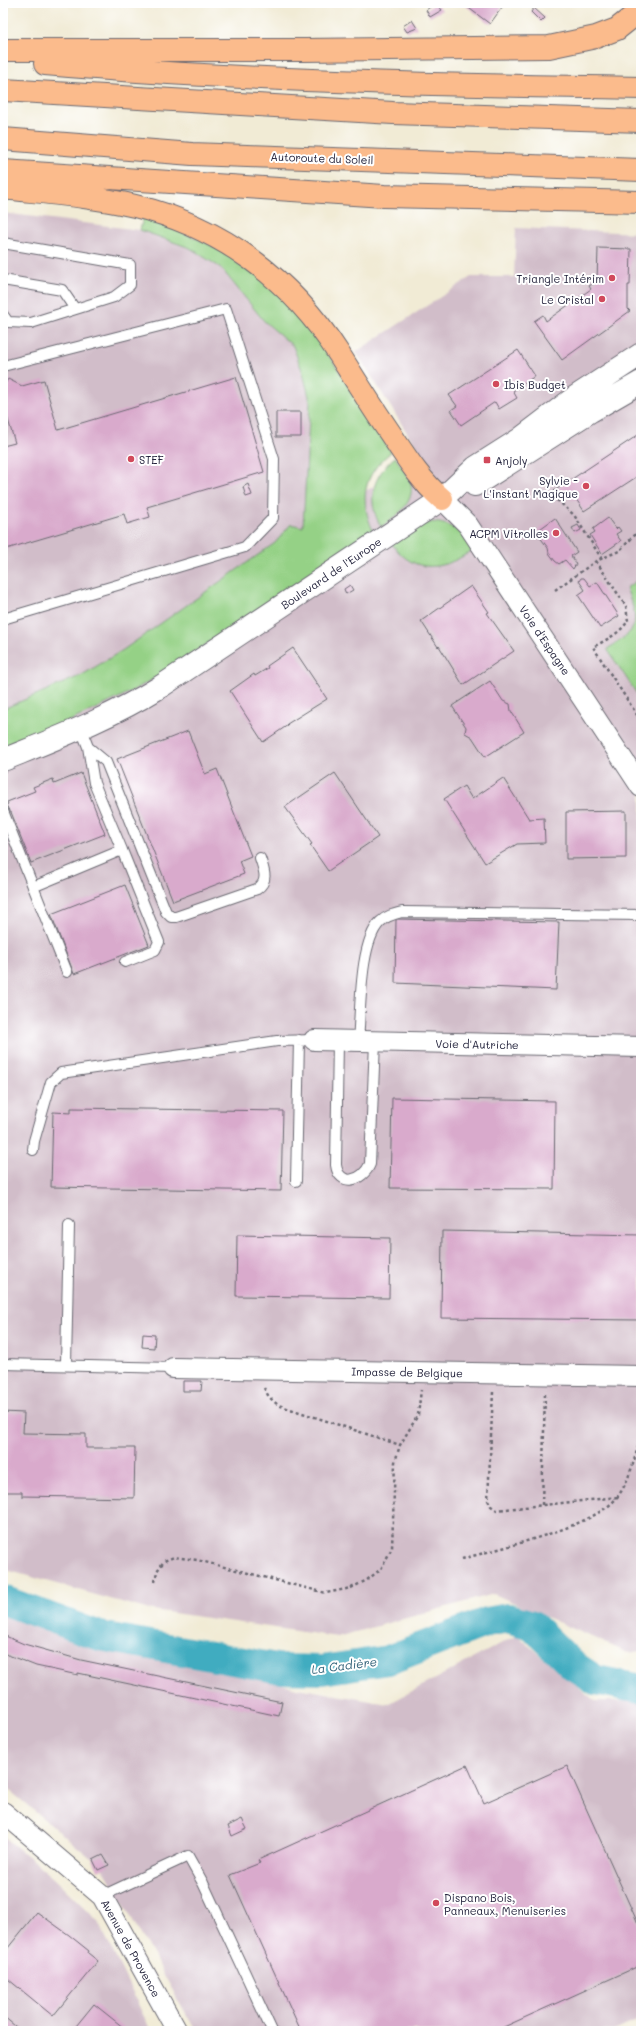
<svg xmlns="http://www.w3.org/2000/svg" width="644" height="2034" font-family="Mali,sans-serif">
  <rect width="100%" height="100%" fill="#fff"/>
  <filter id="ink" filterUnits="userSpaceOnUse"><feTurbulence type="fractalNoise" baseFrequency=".025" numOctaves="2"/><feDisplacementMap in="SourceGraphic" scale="8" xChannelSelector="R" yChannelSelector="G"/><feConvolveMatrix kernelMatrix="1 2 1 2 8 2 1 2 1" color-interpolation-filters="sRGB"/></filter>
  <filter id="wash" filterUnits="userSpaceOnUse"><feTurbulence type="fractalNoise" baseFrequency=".012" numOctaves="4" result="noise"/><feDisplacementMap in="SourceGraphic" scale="16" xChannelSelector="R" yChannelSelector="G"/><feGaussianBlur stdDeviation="0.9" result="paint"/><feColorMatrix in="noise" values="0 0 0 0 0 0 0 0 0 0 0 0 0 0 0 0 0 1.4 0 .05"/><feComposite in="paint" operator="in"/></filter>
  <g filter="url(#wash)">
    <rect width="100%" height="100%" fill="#f1ebd5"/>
    <path fill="#d1bdc9" d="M3,213L140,230L190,248L221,268L264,321L293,346L303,373L310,401L303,527L423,458L356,352L471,277H514L516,228L641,233V1651L628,1653L494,1594L337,1637L146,1609L3,1569Z
      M3,1610L297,1688L388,1704L517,1635L595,1701H641V2019L614,2031H196L103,1868L3,1785Z
      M3,1836L54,1878L98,1921L151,2031H3Z"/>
    <path fill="#95d186" stroke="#5c7a60" d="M143,218C184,232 225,248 259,276C316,323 351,392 391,452C362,476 359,500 374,533L157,677C107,706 57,727 3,749V709L82,675L123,650L275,543L291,524L303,527L310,401L303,373L293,346L264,321L221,268L190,248L140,230Z
      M395,457C400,464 405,471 409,478C419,501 396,517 381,527C366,501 372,476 395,457Z
      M433,522C454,524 462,533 474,549C445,570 415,576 392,544L424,524Z
      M641,578V700L607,649C640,629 640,623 626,588Z"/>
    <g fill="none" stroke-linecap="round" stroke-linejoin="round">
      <path stroke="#41acc0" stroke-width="30" d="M3,1600L100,1636L282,1669L322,1670L388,1660L487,1622L508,1618L532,1625L574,1666L596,1680L641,1689"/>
    </g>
    <g id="blocks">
      <path fill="#d9aacc" d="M436,3L442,10L430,17L426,10Z
        M462,3H505L490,24Z
        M534,8L545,18L541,22L531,12Z
        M412,20L417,28L407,32L403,26Z
        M598,248L631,249L630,285H628V309L630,311L562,360L534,321L543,315L546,321L591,289L589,286L597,281Z
        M518,350L535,376L513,391L517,398L499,409L495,402L461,425L451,410L457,406L449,395Z
        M236,377L264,472L147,507L150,517L127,524L124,514L3,550V446L15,443L3,403V387L8,379L22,386L44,380L58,430Z
        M276,412H301V437H276Z
        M641,433V474L584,511L576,499L574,500L554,491Z
        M248,484L252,495L246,497L243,487Z
        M555,518L577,552L571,556L576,564L573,569L565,560L559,564L555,561L549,553L548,548L539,536L537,531Z
        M608,518L616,529L618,527L621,531L616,534L621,541L602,554L590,535L595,532L593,529Z
        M578,525L581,530L575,533L572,528Z
        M581,578H584L590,586L597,582L619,616L600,628L578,595L585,590L579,581Z
        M350,585L353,590L346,594L344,589Z
        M471,586L489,612L487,613L514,651L463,685L439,646L438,647L421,621Z
        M293,648L327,699L287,724L288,725L263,742L230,691L254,674L255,676L268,668L267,666Z
        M490,681L503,701L510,704L511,711L524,732L485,757L472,737L465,733L466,727L452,706Z
        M188,731L205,774L217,769L251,856L239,861L244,874L173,901L117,759Z
        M81,773L105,834L31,863L11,812H9L6,805L8,804L7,802L35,791L33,787L53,779L54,784Z
        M335,773L378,837L328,871L310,845L312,844L285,807Z
        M503,778L529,819L544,818L545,843L517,844L485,863L444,799L464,786L472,799Z
        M626,811V858L566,859V812Z
        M125,885L149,945L74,974L51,914Z
        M396,919L559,922L556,990L395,983Z
        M392,1098L555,1101L554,1189L390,1188Z
        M71,1108L283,1111L281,1191L51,1187L53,1112L71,1113Z
        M442,1231L641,1235V1320L441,1318Z
        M237,1235L390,1238L389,1298L236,1296Z
        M143,1334L155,1335L154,1348L142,1347Z
        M183,1381H202L201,1391H183Z
        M3,1412L24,1413L23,1433L86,1434V1448H135L134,1498L22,1496V1492H3Z
        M3,1635L24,1644L81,1660L282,1702L279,1716L78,1673V1675L36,1666L3,1653Z
        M467,1765L484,1803L567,1766L641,1930V1965L495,2031H301L230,1875L260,1863L258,1860Z
        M242,1819L247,1829L232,1836L228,1826Z
        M103,1855L109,1865L98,1870L93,1860Z
        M37,1912L69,1935L89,1951L88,1953L98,1961L53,2016L3,1975V1954Z
        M94,2004L124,2028L121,2031H72Z
        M3,2016L21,2031H3Z"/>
    </g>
  </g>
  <g filter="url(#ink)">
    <use href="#blocks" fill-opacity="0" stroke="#6a6871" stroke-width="1"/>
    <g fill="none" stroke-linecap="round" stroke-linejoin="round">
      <g stroke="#6a6871" stroke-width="12">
        <path id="service" d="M3,243L130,265V285L114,297L31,323L8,322L3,315
          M3,280L62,290L75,309
          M3,366L226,309L274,459L273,518L245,547L3,619
          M88,747L106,762L166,912L171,917H176L257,889C269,881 264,870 260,858
          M3,811L67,972
          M122,850L159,942L155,950L125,962
          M33,887L122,850L94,783L88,747L81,729
          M338,1041L336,1165C339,1188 363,1181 370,1164L375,1042
          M358,1041C361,1011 359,943 380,922C386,916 394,914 402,912L641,915
          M33,1150L34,1141L51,1082L61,1073L277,1041L314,1040
          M296,1181L299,1040
          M3,1364L173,1368
          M66,1364L69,1225
          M102,1896L188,1856L203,1883L272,2031"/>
      </g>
      <g stroke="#6a6871" stroke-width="22">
        <path id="minor" d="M442,499L468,525L641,787
          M314,1040L641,1047
          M173,1368L641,1376
          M3,1812L102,1896L177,2031"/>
      </g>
      <g stroke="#6a6871" stroke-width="24">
        <path id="tertiary" d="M475,485L591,411L641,382
          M3,760C57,738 110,718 160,687L442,499L476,467L520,439L575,397L641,354"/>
      </g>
      <g stroke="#6a6871" stroke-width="24">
        <path id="primary" d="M3,50H304L549,47L596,37L617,29L641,10
          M45,64C243,81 442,85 641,88
          M3,171L384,196L641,202
          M3,188C47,193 92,196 135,206C222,227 291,279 339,354C356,381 372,407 390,433C406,457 420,480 442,499"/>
      </g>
      <g stroke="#6a6871" stroke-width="24">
        <path id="motorway" d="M3,90L393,113L641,121
          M3,139L192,154L641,170"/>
      </g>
      <path stroke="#6a6871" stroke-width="2.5" stroke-dasharray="3 3" stroke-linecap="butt" d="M548,492L574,515L602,559
        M596,561L626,606L628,621C619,634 606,640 593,647L641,721
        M555,590L596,561L619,551L641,529
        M264,1388L269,1397L278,1405L400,1445
        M493,1392L488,1500L491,1506L497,1510L618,1497
        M542,1505L545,1393
        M462,1559C499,1548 597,1527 618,1496C630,1480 635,1456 641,1437
        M155,1582L157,1571L164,1561L174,1557L197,1560L326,1593L351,1588L367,1580L381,1569L392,1548L395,1462L400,1445L418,1415L421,1390"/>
      <use href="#service" stroke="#fff" stroke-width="10"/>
      <use href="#minor" stroke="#fff" stroke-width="20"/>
      <use href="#tertiary" stroke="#fff" stroke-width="22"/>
      <use href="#primary" stroke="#fbbb8c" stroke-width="22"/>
      <use href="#motorway" stroke="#fbbb8c" stroke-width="22"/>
    </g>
  </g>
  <g fill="#d1495b" stroke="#fff" stroke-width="1.5">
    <circle cx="612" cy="278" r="4"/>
    <circle cx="602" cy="299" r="4"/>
    <circle cx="496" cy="384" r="4"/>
    <circle cx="131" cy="459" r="4"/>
    <rect x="483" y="456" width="8" height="8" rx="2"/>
    <circle cx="586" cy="486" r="4"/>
    <circle cx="556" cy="533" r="4"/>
    <circle cx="436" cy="1903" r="4"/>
  </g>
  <g text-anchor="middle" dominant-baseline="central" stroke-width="4" stroke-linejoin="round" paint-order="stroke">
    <g font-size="11" fill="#22223b" stroke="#fff">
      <text transform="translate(322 158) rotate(2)">Autoroute du Soleil</text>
      <text transform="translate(331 573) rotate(-34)">Boulevard de l'Europe</text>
      <text transform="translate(545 640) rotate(56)">Voie d'Espagne</text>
      <text transform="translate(477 1044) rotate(1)">Voie d'Autriche</text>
      <text transform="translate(407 1372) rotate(1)">Impasse de Belgique</text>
      <text transform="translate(131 1948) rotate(61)">Avenue de Provence</text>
    </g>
    <g font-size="11" fill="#22223b" stroke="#fff" text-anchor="end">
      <text x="604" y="278">Triangle Intérim</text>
      <text x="594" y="299">Le Cristal</text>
      <text x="504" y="384" text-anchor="start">Ibis Budget</text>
      <text x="139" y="459" text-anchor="start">STEF</text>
      <text x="495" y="460" text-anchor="start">Anjoly</text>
      <text x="578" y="480">Sylvie -<tspan x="578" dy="13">L'instant Magique</tspan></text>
      <text x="548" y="533">ACPM Vitrolles</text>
      <text x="444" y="1897" text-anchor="start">Dispano Bois,<tspan x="444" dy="13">Panneaux, Menuiseries</tspan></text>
    </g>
    <g font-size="12" font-style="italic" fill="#306077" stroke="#fff">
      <text transform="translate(344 1665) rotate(-7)">La Cadière</text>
    </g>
  </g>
  <rect width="644" height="2034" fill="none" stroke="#fff" stroke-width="16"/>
</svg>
